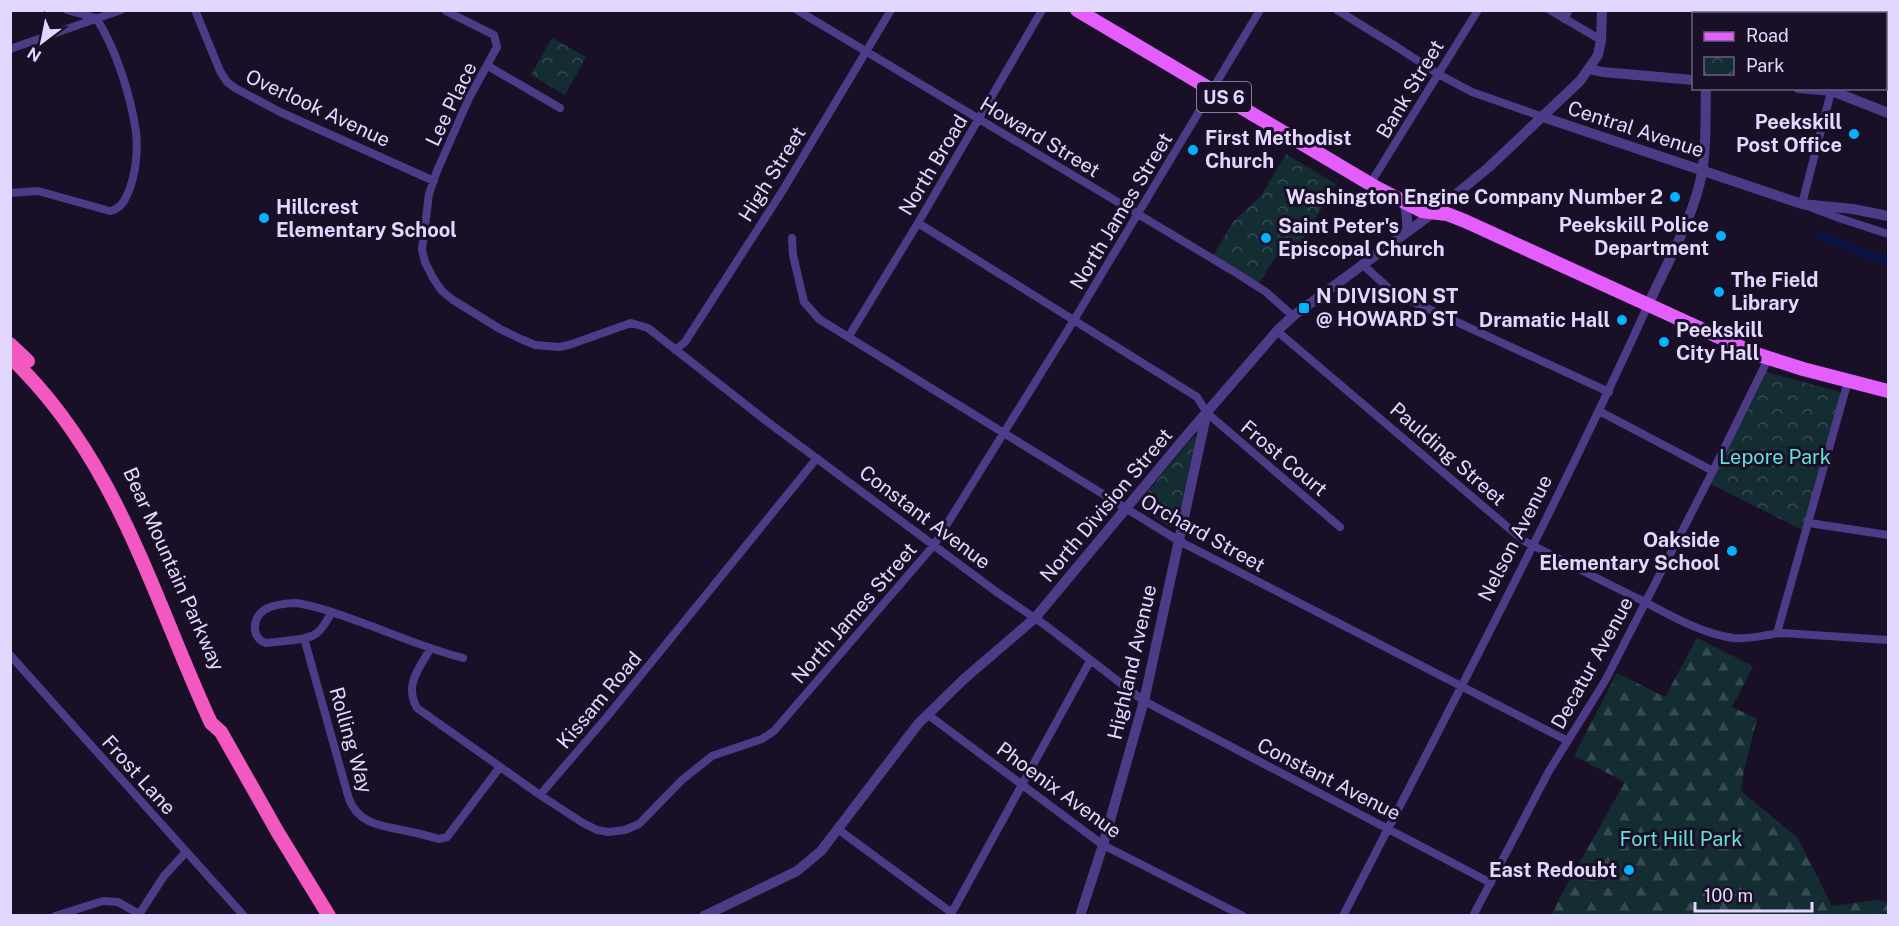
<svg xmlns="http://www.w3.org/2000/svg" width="1899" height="926" font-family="'Public Sans',sans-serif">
  <defs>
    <pattern id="forest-firs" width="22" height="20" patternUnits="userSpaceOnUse" patternTransform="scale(1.5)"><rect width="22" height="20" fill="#132d32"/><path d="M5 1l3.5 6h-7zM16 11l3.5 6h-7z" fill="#354b51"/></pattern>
    <pattern id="park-crowns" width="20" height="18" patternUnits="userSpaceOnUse" patternTransform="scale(1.5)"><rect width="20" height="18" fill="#132d32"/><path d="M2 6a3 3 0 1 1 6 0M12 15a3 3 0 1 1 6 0" fill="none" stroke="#354b51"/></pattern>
  </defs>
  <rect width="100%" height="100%" fill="#191028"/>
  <path fill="url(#forest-firs)" d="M1697,638L1753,666L1732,707L1757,719L1744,770L1741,791L1798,838L1832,906L1877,900L1888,902V915H1552L1560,897L1625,782L1574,756L1617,673L1665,697Z"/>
  <path fill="url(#park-crowns)" d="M552,38L586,57L565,95L531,75Z
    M1286,154L1336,184L1300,244L1287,239L1257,286L1213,256L1233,222L1261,196Z
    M1762,371L1844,393L1806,532L1707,482Z
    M1194,436L1196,438L1177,524L1175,526L1170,527L1140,508L1139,502Z"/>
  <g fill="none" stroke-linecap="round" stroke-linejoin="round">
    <path stroke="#0a1447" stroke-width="8" d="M1820,236L1888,262"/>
    <path stroke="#4e3b87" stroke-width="8" d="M195,10L220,71L227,82L235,88L280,112L434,181
      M797,10L1233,271L1266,292L1293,316
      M1337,10L1397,47L1438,74L1472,92L1543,117
      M1550,10L1601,40
      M446,11L494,35L497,47L469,98L437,171L429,194L422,250L425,262L433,278L442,291L453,300L500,329L523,340L535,345L559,347L569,345L631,323L648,328L769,423L998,593L1045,625L1144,701L1491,883
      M1711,14V10
      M1834,14L1835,10
      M1564,19L1569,10
      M10,49L121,10
      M488,66L560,108
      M1832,88L1802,204L1839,218L1888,234
      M1370,184L1478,10
      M10,193L38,191L110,211C122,209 126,198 130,188C136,170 138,151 136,132C131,97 116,48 96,18L67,10
      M918,223L1197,397L1207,413L1340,527
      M792,238L793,255L804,302L819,319L1179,541L1568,741
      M1362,264L1394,293L1609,392
      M1277,331L1524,541L1532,545C1569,564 1606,583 1643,601C1671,616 1701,633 1733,638C1749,640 1767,634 1783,633L1888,640
      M849,336L918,223L1042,10
      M675,350L685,342L783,190L891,10
      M1599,411L1713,471
      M1809,523L1888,535
      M332,612C328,618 324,627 318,632C310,641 279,641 266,643C251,638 252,619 264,610C272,605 286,603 295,603C314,605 332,612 349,618C387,631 424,648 463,658
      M1777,633L1848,381
      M304,638L349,799C359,825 383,826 407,831C418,833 428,836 439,839L447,837L500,767
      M430,649C419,669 404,685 417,708L540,795L583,823L597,830L608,832L625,830L639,824L682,780L712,756L762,739L774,731L934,545L1074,320L1260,10
      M10,655L244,916
      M927,714L1103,845L1243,916
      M540,795L606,718L817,458
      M839,830L952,913
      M55,916L103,901L118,902L139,914
      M138,916L164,876L186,852
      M950,916L1090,661
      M1343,916C1447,714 1554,512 1648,305
      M1473,916L1549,771L1605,681L1713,471L1768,359"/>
    <path stroke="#4e3b87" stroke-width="10" d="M1589,69L1602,72L1694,80
      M1798,88L1832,91L1888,113
      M1543,117L1802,204L1853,209L1888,216
      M1405,202C1406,213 1408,219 1407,231
      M1648,305C1666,265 1695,215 1702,172C1707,145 1705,116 1706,88
      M704,916L797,871L821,851L918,724L964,679L1035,618L1187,435L1277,331L1293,316L1437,210L1489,167L1580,81L1598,55L1601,40L1602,10
      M1080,916L1103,845L1144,701L1206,416"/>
    <path stroke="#e45eff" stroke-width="14" d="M1077,10L1377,188L1422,211L1447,214L1465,221L1756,354L1803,369L1888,391"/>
    <path stroke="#f258c0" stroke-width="14" d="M10,344L28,361
      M10,357C117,459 151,593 211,723L221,732L277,831L329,916"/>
  </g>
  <g fill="#03b2ff" stroke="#191028" stroke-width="2">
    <circle cx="1854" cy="134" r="6"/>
    <circle cx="1193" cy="150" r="6"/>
    <circle cx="1675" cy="197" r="6"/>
    <circle cx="264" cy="218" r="6"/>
    <circle cx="1721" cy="236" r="6"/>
    <circle cx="1266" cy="238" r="6"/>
    <circle cx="1719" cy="292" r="6"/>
    <rect x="1298" y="302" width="12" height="12" rx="3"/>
    <circle cx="1622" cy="320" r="6"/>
    <circle cx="1664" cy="342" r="6"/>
    <circle cx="1732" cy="551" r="6"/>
    <circle cx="1629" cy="870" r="6"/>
  </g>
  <g text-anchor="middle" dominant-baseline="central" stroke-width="6" stroke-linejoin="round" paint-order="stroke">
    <rect fill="#191028" stroke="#a79bbe" stroke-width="1.5" x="1197" y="82" width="54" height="30" rx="4.5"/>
    <g font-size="18" font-weight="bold" fill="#e4d7ff">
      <text x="1224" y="97">US 6</text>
    </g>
    <g font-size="20" fill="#e4d7ff" stroke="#191028">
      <text transform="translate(1410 89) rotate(-59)">Bank Street</text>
      <text transform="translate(451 104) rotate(-64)">Lee Place</text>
      <text transform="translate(318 108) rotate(25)">Overlook Avenue</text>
      <text transform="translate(1636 129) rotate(18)">Central Avenue</text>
      <text transform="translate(1040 137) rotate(31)">Howard Street</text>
      <text transform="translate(933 165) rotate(-59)">North Broad</text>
      <text transform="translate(772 174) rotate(-58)">High Street</text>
      <text transform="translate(1121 211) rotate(-59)">North James Street</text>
      <text transform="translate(1448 454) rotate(41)">Paulding Street</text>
      <text transform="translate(1284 458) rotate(40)">Frost Court</text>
      <text transform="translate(1106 505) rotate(-50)">North Division Street</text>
      <text transform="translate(925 517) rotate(37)">Constant Avenue</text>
      <text transform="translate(1203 533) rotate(29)">Orchard Street</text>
      <text transform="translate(1515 538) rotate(-63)">Nelson Avenue</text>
      <text transform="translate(174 569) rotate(66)">Bear Mountain Parkway</text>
      <text transform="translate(854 613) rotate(-49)">North James Street</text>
      <text transform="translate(1132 662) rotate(-77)">Highland Avenue</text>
      <text transform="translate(1592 663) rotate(-61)">Decatur Avenue</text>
      <text transform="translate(599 700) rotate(-50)">Kissam Road</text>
      <text transform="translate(351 740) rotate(74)">Rolling Way</text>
      <text transform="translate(139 775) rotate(48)">Frost Lane</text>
      <text transform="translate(1329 779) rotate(27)">Constant Avenue</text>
      <text transform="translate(1059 790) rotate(36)">Phoenix Avenue</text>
    </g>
    <g font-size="20" font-weight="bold" fill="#e4d7ff" stroke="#191028" text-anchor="end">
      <text x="1842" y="122">Peekskill<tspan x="1842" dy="23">Post Office</tspan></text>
      <text x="1205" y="138" text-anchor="start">First Methodist<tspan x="1205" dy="23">Church</tspan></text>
      <text x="1663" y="197">Washington Engine Company Number 2</text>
      <text x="276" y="207" text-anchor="start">Hillcrest<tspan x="276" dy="23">Elementary School</tspan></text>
      <text x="1709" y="225">Peekskill Police<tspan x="1709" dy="23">Department</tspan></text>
      <text x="1278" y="226" text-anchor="start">Saint Peter's<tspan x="1278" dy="23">Episcopal Church</tspan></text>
      <text x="1731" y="280" text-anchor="start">The Field<tspan x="1731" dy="23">Library</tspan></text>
      <text x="1316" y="296" text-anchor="start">N DIVISION ST<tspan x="1316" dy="23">@ HOWARD ST</tspan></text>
      <text x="1610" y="320">Dramatic Hall</text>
      <text x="1676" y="330" text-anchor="start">Peekskill<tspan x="1676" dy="23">City Hall</tspan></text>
      <text x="1720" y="540">Oakside<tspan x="1720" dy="23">Elementary School</tspan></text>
      <text x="1617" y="870">East Redoubt</text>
    </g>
    <g font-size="20" fill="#62e1db" stroke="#191028">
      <text x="1775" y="457">Lepore Park</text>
      <text x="1681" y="839">Fort Hill Park</text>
    </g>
  </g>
  <rect width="1899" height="926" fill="none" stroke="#e4d7ff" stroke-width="24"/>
  <rect x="1692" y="12" width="195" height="78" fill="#191028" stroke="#6a607e" stroke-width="1.5"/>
  <rect x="1704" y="32" width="30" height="9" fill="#e45eff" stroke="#6a607e" stroke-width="1.5"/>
  <text x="1746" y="42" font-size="18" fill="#e4d7ff">Road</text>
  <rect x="1704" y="57" width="30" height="18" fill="url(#park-crowns)" stroke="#6a607e" stroke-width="1.5"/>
  <text x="1746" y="72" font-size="18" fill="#e4d7ff">Park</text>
  <g transform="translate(42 42) rotate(212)" stroke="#191028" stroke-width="4.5" paint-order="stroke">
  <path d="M0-4.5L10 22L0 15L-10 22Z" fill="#e4d7ff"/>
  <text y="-9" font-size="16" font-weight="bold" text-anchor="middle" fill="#e4d7ff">N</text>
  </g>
  <path d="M1695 902v9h117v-9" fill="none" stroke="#e4d7ff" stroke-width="3"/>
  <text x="1704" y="902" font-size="18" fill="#e4d7ff" stroke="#191028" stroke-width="4.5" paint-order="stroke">100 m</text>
</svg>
